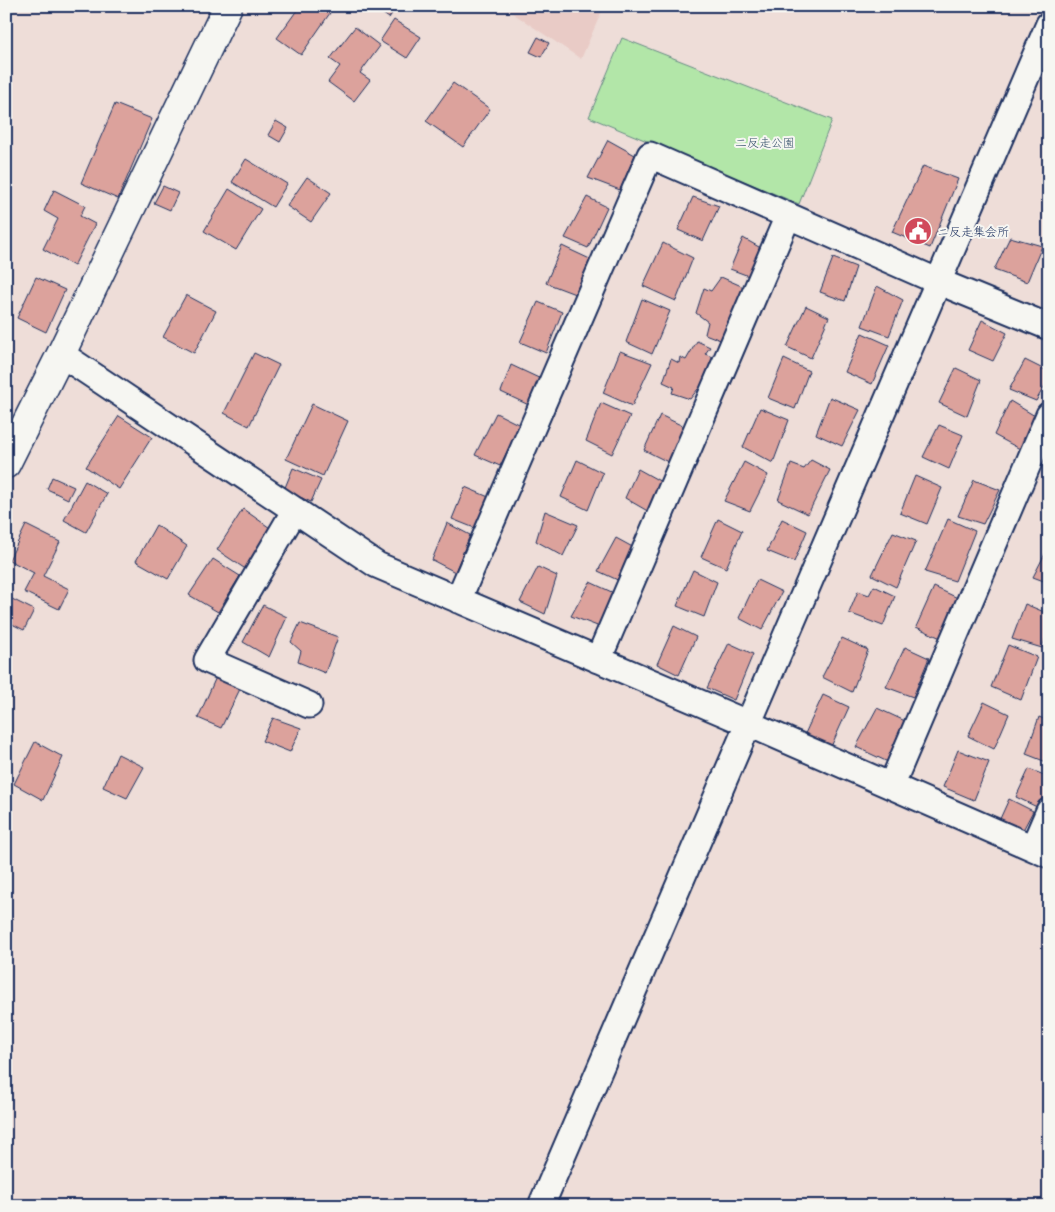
<svg xmlns="http://www.w3.org/2000/svg" width="1055" height="1212" font-family="'Playpen Sans','Klee One',sans-serif">
  <rect width="100%" height="100%" fill="#eeddd8"/>
  <filter id="ink" filterUnits="userSpaceOnUse"><feTurbulence type="fractalNoise" baseFrequency=".02" numOctaves="2"/><feDisplacementMap in="SourceGraphic" scale="10" xChannelSelector="R" yChannelSelector="G"/><feConvolveMatrix kernelMatrix="1 2 1 2 8 2 1 2 1" color-interpolation-filters="sRGB"/></filter>
  <g filter="url(#ink)">
    <path fill="#e9cbc6" d="M502,6H604L581,59Z"/>
    <path fill="#b2e6a8" stroke="#668a83" d="M622,38L832,120L799,204L589,117Z"/>
    <path fill="#dca29c" stroke="#1b2f5e" d="M300,6H321L330,13L301,55L277,38Z
      M372,6H397L389,18Z
      M394,20L421,37L407,58L380,41Z
      M355,27L380,46L360,73L370,80L354,101L328,82L340,66L330,59Z
      M538,37L549,43L541,57L530,52Z
      M453,83L490,109L463,147L426,121Z
      M115,104L152,119L118,199L81,183Z
      M276,121L288,128L280,142L268,135Z
      M608,140L635,155L620,190L588,178Z
      M246,159L287,184L273,207L232,182Z
      M923,166L958,179L930,248L892,232Z
      M307,177L331,193L311,222L287,206Z
      M163,186L178,193L170,210L154,203Z
      M229,189L261,209L236,250L204,231Z
      M54,190L85,206L80,216L95,224L74,266L43,249L58,219L44,211Z
      M587,197L607,207L588,248L565,238Z
      M693,197L719,206L703,241L678,230Z
      M1010,237L1042,246L1027,282L994,270Z
      M743,238L766,251L754,278L730,269Z
      M663,243L693,258L676,301L643,286Z
      M562,246L592,260L575,294L546,283Z
      M833,258L856,267L845,301L820,292Z
      M36,277L65,290L46,332L17,318Z
      M721,277L746,288L723,341L705,334L708,322L696,313L704,288L711,291Z
      M877,286L903,300L889,336L862,326Z
      M186,295L216,311L194,353L163,337Z
      M642,299L670,311L652,354L626,342Z
      M538,302L562,312L546,353L520,342Z
      M806,306L829,317L811,358L787,347Z
      M982,320L1007,333L993,361L968,350Z
      M862,333L889,345L872,384L845,372Z
      M697,341L710,347L705,354L717,359L705,392L698,389L690,399L672,393L674,387L663,382L671,359L679,363L680,357L686,360Z
      M620,351L652,363L632,406L603,393Z
      M254,353L279,365L249,426L224,413Z
      M784,359L809,371L795,409L768,398Z
      M1025,360L1049,372V378L1036,401L1009,390Z
      M511,365L543,380L533,407L501,392Z
      M956,368L981,380L967,416L939,403Z
      M830,397L860,410L842,446L816,434Z
      M1010,401L1035,416L1020,449L994,435Z
      M601,403L630,416L612,454L586,441Z
      M312,404L348,421L323,476L286,459Z
      M760,408L789,420L773,463L743,447Z
      M496,413L520,425L500,466L475,455Z
      M660,415L689,429L672,464L644,450Z
      M119,416L152,437L119,489L86,467Z
      M939,425L963,435L949,469L923,457Z
      M577,460L603,473L588,510L561,497Z
      M811,460L830,470L808,514L778,500L791,464L804,469Z
      M744,462L768,475L750,511L724,501Z
      M293,468L321,480L311,502L284,490Z
      M638,469L665,484L651,513L625,498Z
      M915,476L942,488L927,524L900,513Z
      M52,477L74,487L68,499L47,489Z
      M974,480L1000,490L983,524L958,516Z
      M85,481L107,494L86,532L64,520Z
      M465,487L491,498L477,529L452,519Z
      M243,509L273,530L250,572L217,550Z
      M545,511L578,525L563,556L536,541Z
      M718,519L742,531L726,568L701,557Z
      M782,519L807,531L794,562L767,551Z
      M948,519L975,531L955,581L925,572Z
      M447,523L470,535L455,572L432,560Z
      M26,525L60,542L43,576L69,589L59,609L24,592L34,573L9,560Z
      M156,525L187,546L168,579L136,561Z
      M893,532L916,541L896,587L872,575Z
      M616,538L638,550L622,582L598,571Z
      M1049,546V583L1033,577Z
      M213,559L240,576L218,612L189,595Z
      M538,567L557,576L545,614L520,602Z
      M693,570L717,582L704,617L677,606Z
      M757,580L782,592L762,630L739,618Z
      M590,582L616,594L600,627L571,616Z
      M874,586L895,596L883,626L849,613L858,591L869,595Z
      M934,587L960,599L943,639L916,627Z
      M6,596L34,610L24,630L6,621Z
      M1025,604L1049,614V628L1042,648L1012,639Z
      M263,605L287,617L269,657L243,642Z
      M300,623L338,637L325,673L298,662L301,651L291,642Z
      M674,626L696,637L679,675L657,664Z
      M842,638L868,650L852,692L822,677Z
      M729,643L753,654L734,700L707,688Z
      M1008,645L1037,657L1021,700L991,687Z
      M905,647L929,658L913,697L886,687Z
      M216,677L240,689L221,728L198,718Z
      M823,695L849,707L830,749L803,738Z
      M984,702L1009,714L994,749L968,736Z
      M877,708L905,721L888,762L856,747Z
      M1039,717L1049,721V763L1026,754Z
      M273,718L301,728L290,752L262,741Z
      M35,742L63,757L43,800L14,784Z
      M958,750L989,762L974,800L943,787Z
      M118,754L144,767L127,798L103,787Z
      M1029,769L1049,777V789L1041,809L1016,797Z
      M1009,799L1033,811L1023,830L999,821Z"/>
    <g fill="none" stroke-linecap="round" stroke-linejoin="round">
      <g stroke="#1b2f5e" stroke-width="29">
        <path id="minor" d="M61,354L377,565L747,723L1049,855
          M295,510L207,660L309,705
          M458,600L650,155L937,281L1049,327
          M598,660L788,216
          M891,786L1049,415
          M1033,848L1049,811
          M541,1206L1049,24"/>
      </g>
      <g stroke="#1b2f5e" stroke-width="31">
        <path id="tertiary" d="M6,464L61,354L228,6"/>
      </g>
      <use href="#minor" stroke="#f6f6f2" stroke-width="25"/>
      <use href="#tertiary" stroke="#f6f6f2" stroke-width="28"/>
    </g>
  </g>
  <defs>
    <g id="civic-disc" transform="scale(1.4375)"><circle r="9.5" fill="#d1495b" stroke="#f6f6f2"/><path d="M-.6-6.5H3V-4.5H.6V-3L4-1V1h2V6H-6V1h2V-1L-.6-3ZM-1.2 2.5V6h2.4V2.5Z" fill="#fff"/></g>
  </defs>
  <g fill-rule="evenodd">
    <use href="#civic-disc" x="918" y="231"/>
  </g>
  <g text-anchor="middle" dominant-baseline="central" stroke-width="4" stroke-linejoin="round" paint-order="stroke">
    <g font-size="12" fill="#39546d" stroke="#f6f6f2">
      <text x="765" y="142">二反走公園</text>
    </g>
    <g font-size="12" fill="#1b2f5e" stroke="#f6f6f2" text-anchor="start">
      <text x="937" y="231">ニ反走集会所</text>
    </g>
  </g>
  <rect width="1055" height="1212" fill="none" stroke="#f6f6f2" stroke-width="25"/>
  <rect x="12" y="12" width="1030" height="1187" fill="none" stroke="#1b2f5e" stroke-width="2" filter="url(#ink)"/>
</svg>
